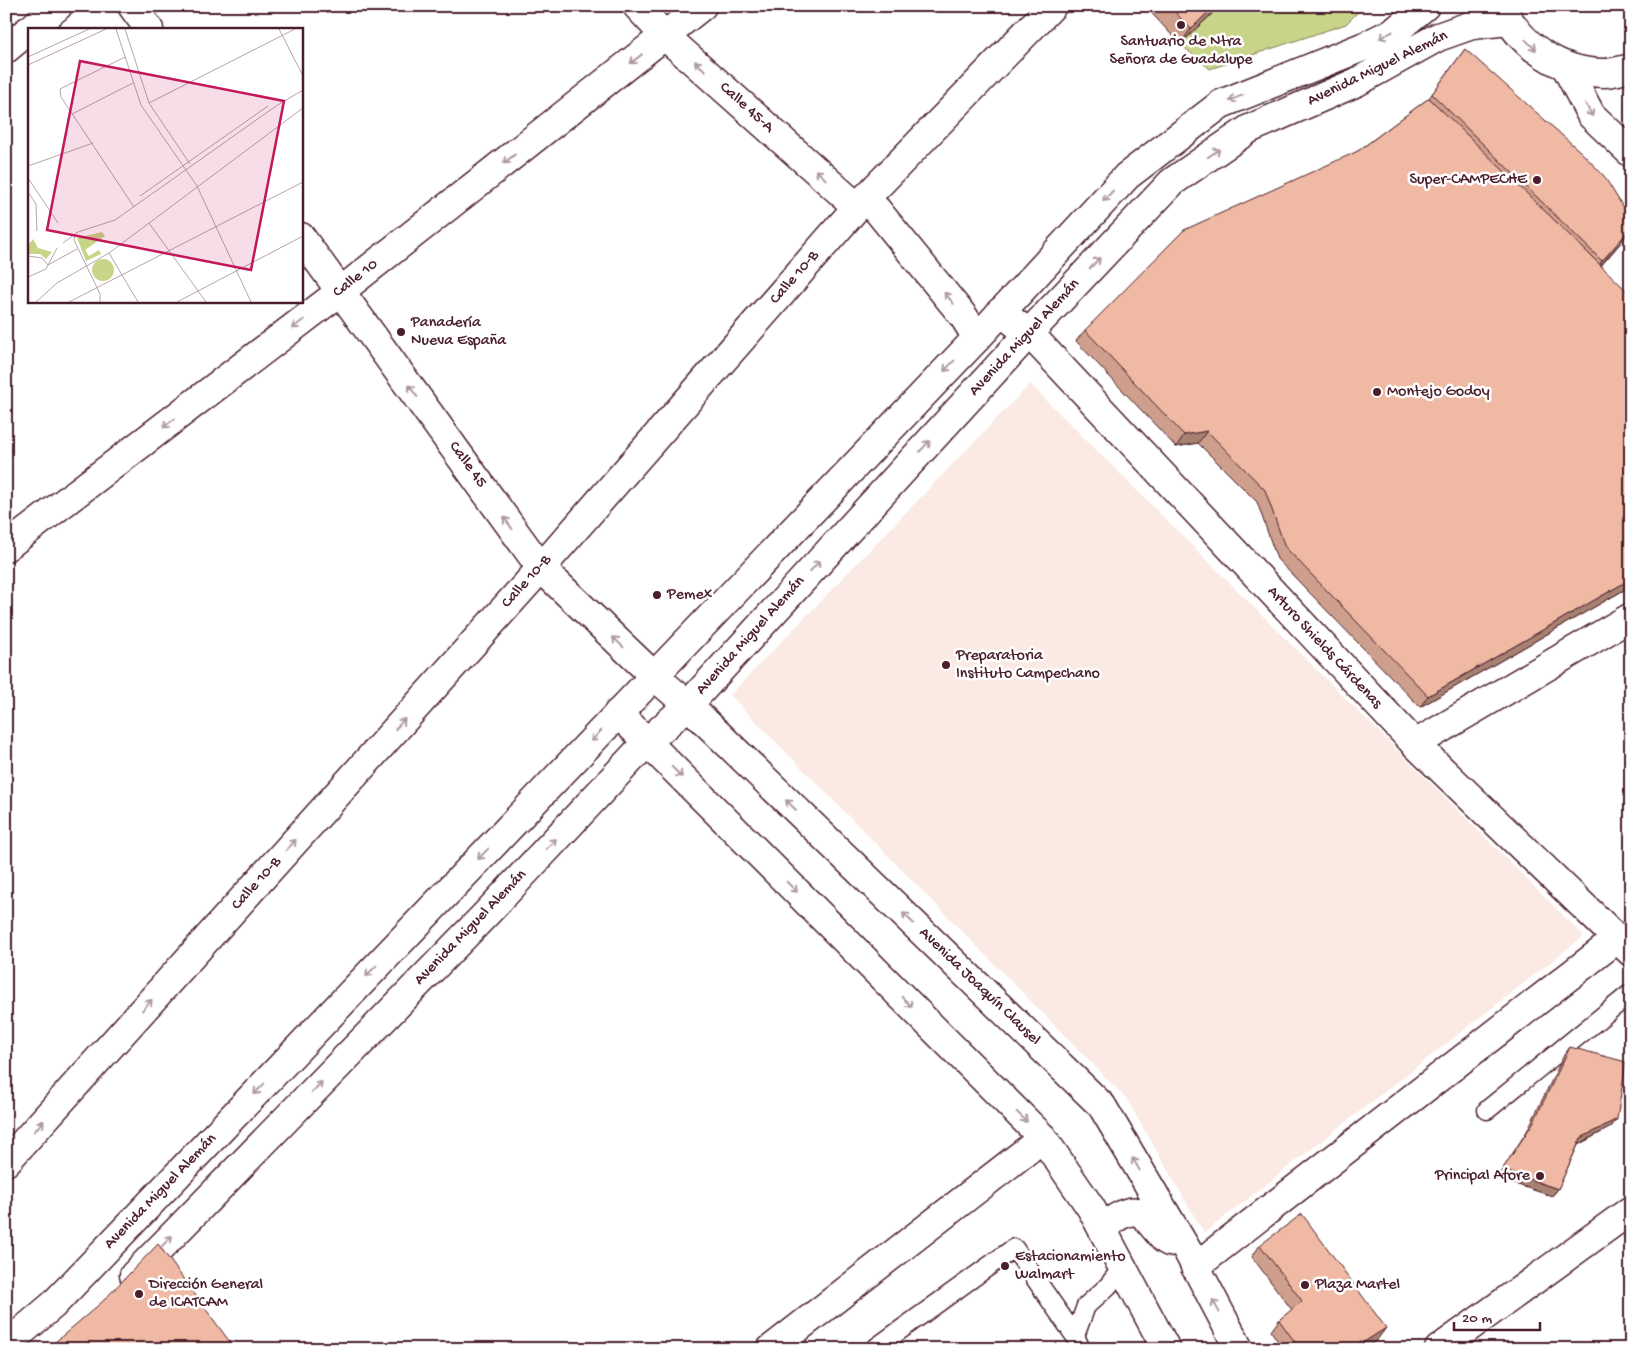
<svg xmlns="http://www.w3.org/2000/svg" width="1637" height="1355" font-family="'Gochi Hand',sans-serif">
  <rect width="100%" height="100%" fill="#fff"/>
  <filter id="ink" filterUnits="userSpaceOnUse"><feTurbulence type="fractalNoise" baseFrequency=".02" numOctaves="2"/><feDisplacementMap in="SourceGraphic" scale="10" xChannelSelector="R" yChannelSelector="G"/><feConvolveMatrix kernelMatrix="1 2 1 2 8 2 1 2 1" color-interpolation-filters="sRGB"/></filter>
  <g filter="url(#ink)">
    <path fill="#faeae3" d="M1030,384L1584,936L1204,1233L1126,1098L730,695Z"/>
    <path fill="#c8d588" stroke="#897a5a" d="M1220,6H1364L1346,24L1210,69L1180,44Z"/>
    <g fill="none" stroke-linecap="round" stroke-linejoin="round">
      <g stroke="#4a1f2b" stroke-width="21">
        <path id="lane" d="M1487,1110L1631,993
          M1075,1336L1086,1306L1108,1286L1122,1268
          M874,1349L1014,1248L1075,1336L1081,1349"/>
      </g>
      <g stroke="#4a1f2b" stroke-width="31">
        <path id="street" d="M637,6L665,36L857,207
          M31,29L58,6
          M6,49L29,30
          M865,199L877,210L964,317L977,338
          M1000,312L1029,333L1415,744L1631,952
          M6,547L341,291L702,6
          M1415,744L1631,617
          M6,1162L541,568L857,207L1052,6
          M1195,1267L1617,939
          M771,1349L1043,1138
          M1439,1349L1631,1210"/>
      </g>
      <g stroke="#4a1f2b" stroke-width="31">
        <path id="secondary" d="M132,6L149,29
          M1502,6C1518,45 1561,73 1604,73C1612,73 1622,70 1631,68
          M1566,67L1591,115L1631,153
          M301,237L541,568L653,675L688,705L1102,1106L1187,1250L1239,1349
          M618,713L1043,1138L1091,1208L1166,1349
          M1102,1228C1113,1220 1127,1207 1142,1213L1164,1239L1169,1242
          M134,1275L486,914L647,742L688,705L1029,333L1172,182L1249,129L1357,82L1438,37L1472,25L1508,21
          M6,1345L53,1305L977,338L1127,176L1221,104L1365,46L1395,31L1425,6"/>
      </g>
      <use href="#lane" stroke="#fff" stroke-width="18"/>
      <use href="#street" stroke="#fff" stroke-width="28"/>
      <use href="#secondary" stroke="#fff" stroke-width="28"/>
    </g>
    <path fill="#ce9f8c" stroke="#4a1f2b" d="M1145,6H1220L1180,44Z
      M1465,49L1623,240L1601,266L1631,586L1420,707L1277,559L1257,502L1198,443L1176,447L1076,341L1085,330L1358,151L1429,98Z
      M1570,1047L1617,1119L1611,1127L1578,1145L1558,1189L1552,1196L1497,1178L1527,1131L1564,1055Z
      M1260,1245L1377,1340L1363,1349H1283L1271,1331L1279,1320L1292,1310L1252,1257Z"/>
    <path fill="#a78272" stroke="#4a1f2b" d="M1214,6H1220L1180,44L1191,29Z
      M1631,228L1623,240L1591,276L1602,261Z
      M1207,431L1198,443L1176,447L1184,435Z
      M1631,579V586L1420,707L1428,696Z
      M1617,1119L1611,1127L1575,1146L1581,1138Z
      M1502,1170L1558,1189L1552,1196L1497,1178Z
      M1386,1328L1377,1340L1363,1349H1353Z"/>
    <path fill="#efb9a3" stroke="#4a1f2b" d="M1169,6H1214L1191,29Z
      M1465,49L1582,153L1604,176L1631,220V228L1602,261L1432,94Z
      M1429,98L1631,295V579L1428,696L1285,547L1265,490L1207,431L1184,435L1085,330L1184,230L1358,151Z
      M1570,1047L1626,1062L1617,1119L1581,1138L1558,1189L1502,1170L1533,1123Z
      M1302,1214L1386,1328L1353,1349H1300L1279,1320L1302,1301L1260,1245Z
      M158,1244L235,1349H47L102,1302Z"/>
    <defs><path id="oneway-shaft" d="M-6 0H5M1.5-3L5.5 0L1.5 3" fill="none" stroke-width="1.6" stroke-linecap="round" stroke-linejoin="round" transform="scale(1.25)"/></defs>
    <g stroke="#ae9aa0">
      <use href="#oneway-shaft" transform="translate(1386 35) rotate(153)"/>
      <use href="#oneway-shaft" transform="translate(1531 45) rotate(43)"/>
      <use href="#oneway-shaft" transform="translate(636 59) rotate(142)"/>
      <use href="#oneway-shaft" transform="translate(700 66) rotate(-138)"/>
      <use href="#oneway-shaft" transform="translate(1236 98) rotate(157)"/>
      <use href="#oneway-shaft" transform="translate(1589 110) rotate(60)"/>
      <use href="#oneway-shaft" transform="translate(1214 153) rotate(-34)"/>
      <use href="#oneway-shaft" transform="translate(509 159) rotate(142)"/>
      <use href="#oneway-shaft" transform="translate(821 175) rotate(-138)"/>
      <use href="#oneway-shaft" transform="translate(1108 196) rotate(133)"/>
      <use href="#oneway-shaft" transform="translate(1095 263) rotate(-47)"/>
      <use href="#oneway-shaft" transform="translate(949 298) rotate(-129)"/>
      <use href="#oneway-shaft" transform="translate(298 324) rotate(143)"/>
      <use href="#oneway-shaft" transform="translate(949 366) rotate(134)"/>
      <use href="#oneway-shaft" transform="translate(413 391) rotate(-126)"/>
      <use href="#oneway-shaft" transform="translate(169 423) rotate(143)"/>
      <use href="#oneway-shaft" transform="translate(925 446) rotate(-47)"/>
      <use href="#oneway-shaft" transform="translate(508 523) rotate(-126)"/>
      <use href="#oneway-shaft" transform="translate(815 566) rotate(-48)"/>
      <use href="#oneway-shaft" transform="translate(618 642) rotate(-136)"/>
      <use href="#oneway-shaft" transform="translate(400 724) rotate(-48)"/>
      <use href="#oneway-shaft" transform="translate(596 736) rotate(134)"/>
      <use href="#oneway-shaft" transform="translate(677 772) rotate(45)"/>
      <use href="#oneway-shaft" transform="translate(791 805) rotate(-136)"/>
      <use href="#oneway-shaft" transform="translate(551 844) rotate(-47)"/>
      <use href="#oneway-shaft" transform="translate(291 845) rotate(-48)"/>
      <use href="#oneway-shaft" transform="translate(483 854) rotate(134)"/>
      <use href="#oneway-shaft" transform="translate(792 887) rotate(45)"/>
      <use href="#oneway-shaft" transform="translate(908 918) rotate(-136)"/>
      <use href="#oneway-shaft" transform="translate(371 971) rotate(134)"/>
      <use href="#oneway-shaft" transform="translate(907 1002) rotate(45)"/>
      <use href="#oneway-shaft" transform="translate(147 1005) rotate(-48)"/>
      <use href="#oneway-shaft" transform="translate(317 1087) rotate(-46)"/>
      <use href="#oneway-shaft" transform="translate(259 1089) rotate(134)"/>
      <use href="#oneway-shaft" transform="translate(1022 1117) rotate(45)"/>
      <use href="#oneway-shaft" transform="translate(39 1126) rotate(-48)"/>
      <use href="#oneway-shaft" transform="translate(1136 1164) rotate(-120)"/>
      <use href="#oneway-shaft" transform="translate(167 1241) rotate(-46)"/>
      <use href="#oneway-shaft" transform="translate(1216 1306) rotate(-118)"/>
    </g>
  </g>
  <g fill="#4a1f2b" stroke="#fff" stroke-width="2">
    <circle cx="1181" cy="25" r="5"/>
    <circle cx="1537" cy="180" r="5"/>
    <circle cx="401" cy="332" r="5"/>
    <circle cx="1377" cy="392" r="5"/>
    <circle cx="657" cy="595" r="5"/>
    <circle cx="946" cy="665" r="5"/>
    <circle cx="1540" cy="1176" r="5"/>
    <circle cx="1005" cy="1266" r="5"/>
    <circle cx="1305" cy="1285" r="5"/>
    <circle cx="139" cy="1294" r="5"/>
  </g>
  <g text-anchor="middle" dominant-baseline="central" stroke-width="5" stroke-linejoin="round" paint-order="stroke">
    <g font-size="16" fill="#4a1f2b" stroke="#fff" text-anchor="start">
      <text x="1181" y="42" text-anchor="middle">Santuario de Ntra<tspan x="1181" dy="18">Señora de Guadalupe</tspan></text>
      <text x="1527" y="180" text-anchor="end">Super-CAMPECHE</text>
      <text x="411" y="323">Panadería<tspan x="411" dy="18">Nueva España</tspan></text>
      <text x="1387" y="392">Montejo Godoy</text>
      <text x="667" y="595">Pemex</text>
      <text x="956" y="656">Preparatoria<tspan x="956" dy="18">Instituto Campechano</tspan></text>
      <text x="1530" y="1176" text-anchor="end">Principal Afore</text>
      <text x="1015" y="1257">Estacionamiento<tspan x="1015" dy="18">Walmart</tspan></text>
      <text x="149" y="1285">Dirección General<tspan x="149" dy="18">de ICATCAM</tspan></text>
      <text x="1315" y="1285">Plaza Martel</text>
    </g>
    <g font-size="16" fill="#4a1f2b" stroke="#fff">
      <text transform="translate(1378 69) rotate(-26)">Avenida Miguel Alemán</text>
      <text transform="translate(746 108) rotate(42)">Calle 45-A</text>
      <text transform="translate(795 278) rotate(-49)">Calle 10-B</text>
      <text transform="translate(356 279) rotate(-38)">Calle 10</text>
      <text transform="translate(1025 338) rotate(-47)">Avenida Miguel Alemán</text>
      <text transform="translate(467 465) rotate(54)">Calle 45</text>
      <text transform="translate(527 582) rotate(-48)">Calle 10-B</text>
      <text transform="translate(751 636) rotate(-48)">Avenida Miguel Alemán</text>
      <text transform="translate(1324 648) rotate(47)">Arturo Shields Cárdenas</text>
      <text transform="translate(257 884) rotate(-48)">Calle 10-B</text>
      <text transform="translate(471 928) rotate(-46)">Avenida Miguel Alemán</text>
      <text transform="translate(979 987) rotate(44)">Avenida Joaquín Clausel</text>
      <text transform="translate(161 1192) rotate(-46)">Avenida Miguel Alemán</text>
    </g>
  </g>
  <g transform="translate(28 28)">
    <rect width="275" height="275" fill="#fff"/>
    <path d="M74,204L77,208L57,222L61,228L71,222L73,226L58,233L49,210ZM5,211L10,220L24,224L18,231L12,226H0V217ZM64 242a11 11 0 1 1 22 0a11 11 0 1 1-22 0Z" fill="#c8d588"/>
    <path fill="none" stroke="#b7a5aa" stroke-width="1" d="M88,1L113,77L169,158L223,274M97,1L121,75L162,136M251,1L275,48M0,29L61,1M97,29L32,61L33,69L106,179M0,37L78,1M121,75L267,1M44,86L105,55M0,138L65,115M0,150L30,195M0,164L8,176L9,203M112,168L240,78M121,195L178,274M47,206L46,212L72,266V274M35,215L50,204L87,192L248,78L275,62M81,225L110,274M0,228L14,230L20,237M20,237L49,221M0,249L18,241L29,220M8,274L29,255L81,225L275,80M41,274L275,154M149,274L275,208"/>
    <path fill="#c2185b" fill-opacity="0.15" stroke="#c2185b" stroke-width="2.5" d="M52,33L256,73L223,242L19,202Z"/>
    <rect width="275" height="275" fill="none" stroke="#4a1f2b" stroke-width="2.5"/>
  </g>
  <rect width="1637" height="1355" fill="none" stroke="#fff" stroke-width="25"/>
  <rect x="12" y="12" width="1612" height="1330" fill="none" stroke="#4a1f2b" stroke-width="2" filter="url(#ink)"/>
  <path d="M1454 1322v8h86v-8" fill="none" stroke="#4a1f2b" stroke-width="2.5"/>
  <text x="1462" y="1322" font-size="15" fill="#4a1f2b" stroke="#ffffff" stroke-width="4" paint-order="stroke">20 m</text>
</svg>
